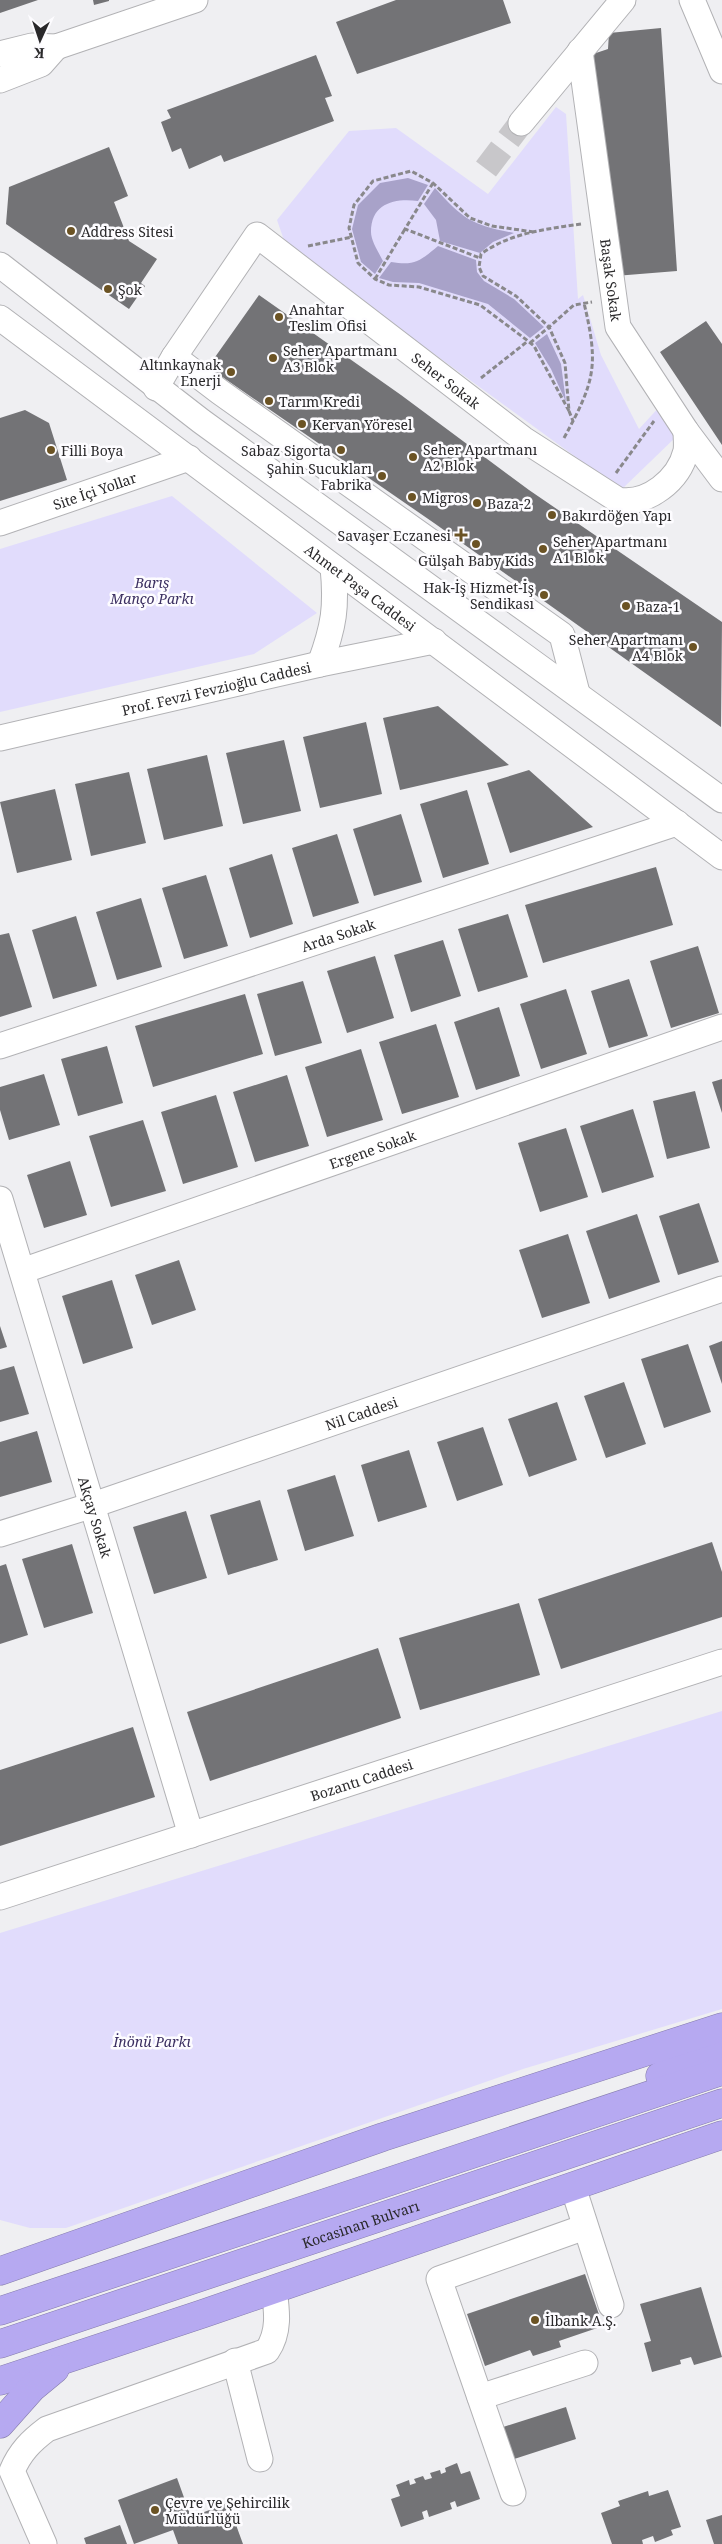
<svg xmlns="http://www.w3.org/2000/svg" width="722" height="2544" font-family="'Noto Serif',serif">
  <rect width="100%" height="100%" fill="#efeff2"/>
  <path fill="#e1dcfc" d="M556,107L566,114L578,299L583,295L601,355L639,429L662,404L679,434L621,490L286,246L277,220L349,131L396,128L488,194Z
    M172,496L317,613L254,654L0,712V549Z
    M722,1711V2009L523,2069L66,2228H30L0,2220V1933Z"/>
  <path fill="#a8a2c9" d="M408,178L428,185L418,201C395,198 371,203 371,232C371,241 379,253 383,261L375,274L361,262L352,229L358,205L380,183Z
    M435,188C464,220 472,225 514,233L493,242L480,253L440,241L436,220L424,204Z
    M438,246L476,260L477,272L484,281L514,299L544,327L530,338L488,304L419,283L393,282L379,278L391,262C415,266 420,261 438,246Z
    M547,334L561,364L566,402L551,369L535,343Z"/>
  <path fill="#737376" d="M0,0H38L0,13Z
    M93,0H109V1L94,5Z
    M396,0H503L511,23L357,74L336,22Z
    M661,28L677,271L615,276L590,55L608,49L609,33Z
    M316,55L332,96L325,98L334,121L224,162L221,155L189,169L181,148L172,152L161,122L171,118L167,110Z
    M109,147L128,196L114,202L129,241L157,259L141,283L145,286L129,309L6,224L9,187Z
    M259,295L401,395L529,490L722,622L721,727L434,523L208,367Z
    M706,321L722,344V445L660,352Z
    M25,410L49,423L67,480L0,501V418Z
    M438,706L509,765L400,790L383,718Z
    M366,722L382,794L320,808L303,737Z
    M284,740L301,811L243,824L226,753Z
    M207,755L223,826L164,840L147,769Z
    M529,770L593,827L510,853L487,783Z
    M129,772L146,843L91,856L75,784Z
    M55,789L72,860L17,873L0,802Z
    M467,790L489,864L443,878L420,804Z
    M401,814L422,882L374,896L353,829Z
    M337,834L359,903L313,917L292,848Z
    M272,854L293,924L250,938L229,868Z
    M656,867L673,925L543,963L525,905Z
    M206,875L228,946L184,959L162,888Z
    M141,898L162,967L117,980L96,912Z
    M508,914L528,977L478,992L458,929Z
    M76,916L97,986L53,999L32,930Z
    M9,933L32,1007L0,1017V935Z
    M443,940L461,996L411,1012L394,955Z
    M698,946L719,1013L671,1028L650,961Z
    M375,956L394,1018L347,1033L327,971Z
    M629,979L648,1036L609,1048L591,991Z
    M303,981L322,1043L275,1056L257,994Z
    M566,989L587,1054L541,1069L520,1004Z
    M245,994L263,1054L153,1087L135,1026Z
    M499,1007L520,1076L476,1090L454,1022Z
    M436,1024L459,1097L402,1114L379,1042Z
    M107,1046L123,1103L78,1116L61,1059Z
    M361,1049L383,1120L327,1137L305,1067Z
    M44,1074L60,1125L9,1140L0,1110V1087Z
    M287,1075L309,1146L255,1162L233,1092Z
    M722,1079V1113L712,1082Z
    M695,1091L710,1148L667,1159L653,1101Z
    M216,1095L238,1167L183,1184L161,1112Z
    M633,1109L654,1177L602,1193L580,1126Z
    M143,1120L166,1191L111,1207L89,1136Z
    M566,1128L588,1197L540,1212L518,1143Z
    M70,1161L87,1215L44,1228L27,1175Z
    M699,1203L719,1262L678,1275L659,1216Z
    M637,1214L660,1282L609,1299L586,1231Z
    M568,1234L590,1303L542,1318L519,1250Z
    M179,1260L196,1310L152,1325L135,1275Z
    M112,1280L133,1348L83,1364L62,1296Z
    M0,1326L7,1347L0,1349Z
    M722,1341V1384L709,1346Z
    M688,1344L711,1412L664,1428L641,1359Z
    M14,1366L29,1414L0,1422V1370Z
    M624,1382L646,1444L606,1458L584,1396Z
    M557,1402L577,1460L529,1477L508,1419Z
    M483,1427L503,1485L457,1501L437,1442Z
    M37,1431L52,1482L0,1497V1442Z
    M409,1450L427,1507L378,1522L361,1465Z
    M335,1475L354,1536L305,1551L287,1490Z
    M260,1500L278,1560L228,1575L210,1515Z
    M186,1511L207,1578L154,1594L133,1527Z
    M712,1542L722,1572V1617L561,1669L538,1599Z
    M72,1544L93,1613L44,1628L22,1559Z
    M6,1564L28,1635L0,1644V1566Z
    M519,1603L540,1675L420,1710L399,1638Z
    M378,1648L401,1718L210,1781L187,1712Z
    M133,1727L155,1797L0,1846V1770Z
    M585,2274L603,2326L559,2341L561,2347L533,2356L530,2350L485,2366L467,2314Z
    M701,2287L722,2357L694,2365L691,2357L680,2360L681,2364L652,2372L644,2343L651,2341L640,2304Z
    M566,2407L576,2439L508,2461L497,2429Z
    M457,2463L461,2474L470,2471L480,2499L457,2507L455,2501L450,2503L452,2509L429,2517L427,2510L422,2512L424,2519L401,2527L391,2499L400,2496L396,2485L409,2480L410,2485L416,2483L414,2479L423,2476L425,2480L432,2478L430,2473L440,2470L441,2474L446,2472L445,2468Z
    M177,2478L191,2517L228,2503L243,2544H178L173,2530L134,2544L118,2500Z
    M668,2490L681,2527L671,2530L673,2535L655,2542L653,2536L642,2540L643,2544H612L601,2513L620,2506L618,2501L648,2491L649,2496Z
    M722,2515V2544H714L706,2520Z
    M120,2525L127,2544H86L84,2538Z"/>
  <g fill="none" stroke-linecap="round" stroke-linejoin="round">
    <path stroke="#c8c7ca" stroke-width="25" stroke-dasharray="25 12" stroke-linecap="butt" d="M486,169L521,123"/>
    <g stroke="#b2b2b5" stroke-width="27">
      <g id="minor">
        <path d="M692,0L722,71"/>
        <path id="s1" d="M580,51L618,327L686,431L722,479"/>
        <path d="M0,54L32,46L56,47L195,0"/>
        <path d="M0,80L41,64L56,47"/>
        <path d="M521,123L623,0"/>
        <path d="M0,265L201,421L722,800"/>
        <path id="s2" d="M0,318L722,857"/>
        <path d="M174,357L220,392L562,635L577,693"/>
        <path id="s3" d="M156,388L174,357L257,235L523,439L618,500C648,505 679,480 686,451C687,445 686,437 686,431"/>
        <path id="s4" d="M0,523L189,458"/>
        <path d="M320,664C334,626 337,607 333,567"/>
        <path id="s5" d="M0,738L320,664L434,641"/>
        <path id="s6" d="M0,1046L677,823"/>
        <path id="s7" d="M0,1199L191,1835"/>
        <path id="s8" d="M22,1271L722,1027"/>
        <path id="s9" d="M0,1534L93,1505L722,1289"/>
        <path id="s10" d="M0,1897L722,1662"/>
        <path d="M573,2187L611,2305"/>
        <path d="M235,2361L260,2459"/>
        <path d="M480,2397L585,2363"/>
        <path d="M513,2493L439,2279L585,2227"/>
        <path d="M44,2544L12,2471C20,2452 31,2441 47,2429L267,2351C280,2332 277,2311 274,2289"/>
      </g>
    </g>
    <g stroke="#857cac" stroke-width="29">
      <g id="highway">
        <path d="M660,2076L722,2046"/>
        <path d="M0,2271L383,2137L722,2027"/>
        <path d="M0,2311L722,2071"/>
        <path id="s11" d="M0,2344L722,2103"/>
        <path d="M0,2381L202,2314L722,2135"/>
        <path d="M0,2424L32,2388L55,2369"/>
      </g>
    </g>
    <path stroke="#89888b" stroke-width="3" stroke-dasharray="5 2.5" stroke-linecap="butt" d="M433,183L405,229L480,258
      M581,224C546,229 510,233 481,254L479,267L483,276L516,296L549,327L574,305L592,302
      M308,246L352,237
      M375,279L405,229
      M530,343L549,327L565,363L569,411L534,346L528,341L480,305L419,287L389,285L375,279L358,263L349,228L354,205L373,181L411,171L433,183L470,218L492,226L534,232
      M481,378L528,341
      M569,411L573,421
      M564,438C595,381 599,366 584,303
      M616,473L654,421"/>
    <use href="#minor" stroke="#fff" stroke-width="25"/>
    <use href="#highway" stroke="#b6a9f1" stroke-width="28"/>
  </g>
  <g fill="#6b5324" stroke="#fdfcff" stroke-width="2">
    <circle cx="71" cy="231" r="5"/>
    <circle cx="108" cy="289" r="5"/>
    <circle cx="279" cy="317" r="5"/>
    <circle cx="273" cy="358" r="5"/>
    <circle cx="231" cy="372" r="5"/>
    <circle cx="269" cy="401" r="5"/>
    <circle cx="302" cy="424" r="5"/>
    <circle cx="51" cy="450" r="5"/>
    <circle cx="341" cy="450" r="5"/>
    <circle cx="413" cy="457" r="5"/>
    <circle cx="382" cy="476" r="5"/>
    <circle cx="412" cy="497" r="5"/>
    <circle cx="477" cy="503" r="5"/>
    <circle cx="552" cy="515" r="5"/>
    <path d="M458.5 527.5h5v5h5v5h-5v5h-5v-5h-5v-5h5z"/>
    <circle cx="476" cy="544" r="5"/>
    <circle cx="543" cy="549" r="5"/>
    <circle cx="544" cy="595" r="5"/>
    <circle cx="626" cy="606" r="5"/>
    <circle cx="693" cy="647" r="5"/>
    <circle cx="535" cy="2320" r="5"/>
    <circle cx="155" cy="2510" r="5"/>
  </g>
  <g text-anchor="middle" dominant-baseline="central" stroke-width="5" stroke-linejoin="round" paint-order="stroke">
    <g font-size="14" fill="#2a292b" stroke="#fdfcff" text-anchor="start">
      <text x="81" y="231">Address Sitesi</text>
      <text x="118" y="289">Şok</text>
      <text x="289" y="309">Anahtar<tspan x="289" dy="16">Teslim Ofisi</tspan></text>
      <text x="283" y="350">Seher Apartmanı<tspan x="283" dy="16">A3 Blok</tspan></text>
      <text x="221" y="364" text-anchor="end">Altınkaynak<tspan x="221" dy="16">Enerji</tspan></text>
      <text x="279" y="401">Tarım Kredi</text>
      <text x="312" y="424">Kervan Yöresel</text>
      <text x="423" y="449">Seher Apartmanı<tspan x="423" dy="16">A2 Blok</tspan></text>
      <text x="61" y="450">Filli Boya</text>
      <text x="331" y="450" text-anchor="end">Sabaz Sigorta</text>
      <text x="372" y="468" text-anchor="end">Şahin Sucukları<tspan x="372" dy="16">Fabrika</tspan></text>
      <text x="422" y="497">Migros</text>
      <text x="487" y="503">Baza-2</text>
      <text x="562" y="515">Bakırdöğen Yapı</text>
      <text x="451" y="535" text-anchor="end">Savaşer Eczanesi</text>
      <text x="553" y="541">Seher Apartmanı<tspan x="553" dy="16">A1 Blok</tspan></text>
      <text x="476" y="560" text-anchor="middle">Gülşah Baby Kids</text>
      <text x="534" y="587" text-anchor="end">Hak-İş Hizmet-İş<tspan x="534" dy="16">Sendikası</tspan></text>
      <text x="636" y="606">Baza-1</text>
      <text x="683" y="639" text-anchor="end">Seher Apartmanı<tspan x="683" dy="16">A4 Blok</tspan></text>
      <text x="545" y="2320">İlbank A.Ş.</text>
      <text x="165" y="2502">Çevre ve Şehircilik<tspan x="165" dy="16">Müdürlüğü</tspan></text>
    </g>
    <g font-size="14" fill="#2a292b" stroke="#fdfcff">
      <text stroke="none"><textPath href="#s1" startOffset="231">Başak Sokak</textPath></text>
      <text stroke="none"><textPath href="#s3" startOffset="422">Seher Sokak</textPath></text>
      <text stroke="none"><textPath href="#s4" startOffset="100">Site İçi Yollar</textPath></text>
      <text stroke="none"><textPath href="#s2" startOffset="450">Ahmet Paşa Caddesi</textPath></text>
      <text stroke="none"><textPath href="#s5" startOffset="222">Prof. Fevzi Fevzioğlu Caddesi</textPath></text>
      <text stroke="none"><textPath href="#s6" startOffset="356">Arda Sokak</textPath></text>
      <text stroke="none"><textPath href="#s8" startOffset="371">Ergene Sokak</textPath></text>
      <text stroke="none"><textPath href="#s9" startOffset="381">Nil Caddesi</textPath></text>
      <text stroke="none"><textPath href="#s7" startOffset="332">Akçay Sokak</textPath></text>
      <text stroke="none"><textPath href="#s10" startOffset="380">Bozantı Caddesi</textPath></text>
      <text stroke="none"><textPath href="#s11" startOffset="380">Kocasinan Bulvarı</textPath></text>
    </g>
    <g font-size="14" font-style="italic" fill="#3b2f61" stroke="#fdfcff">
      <text x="152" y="582">Barış<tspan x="152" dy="16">Manço Parkı</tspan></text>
      <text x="152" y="2041">İnönü Parkı</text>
    </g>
  </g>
  <g transform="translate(40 40) rotate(183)" stroke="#fdfcff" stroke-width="4" paint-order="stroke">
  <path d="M0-4L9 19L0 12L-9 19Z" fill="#2a292b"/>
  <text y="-8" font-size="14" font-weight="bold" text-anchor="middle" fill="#2a292b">K</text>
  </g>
</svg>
